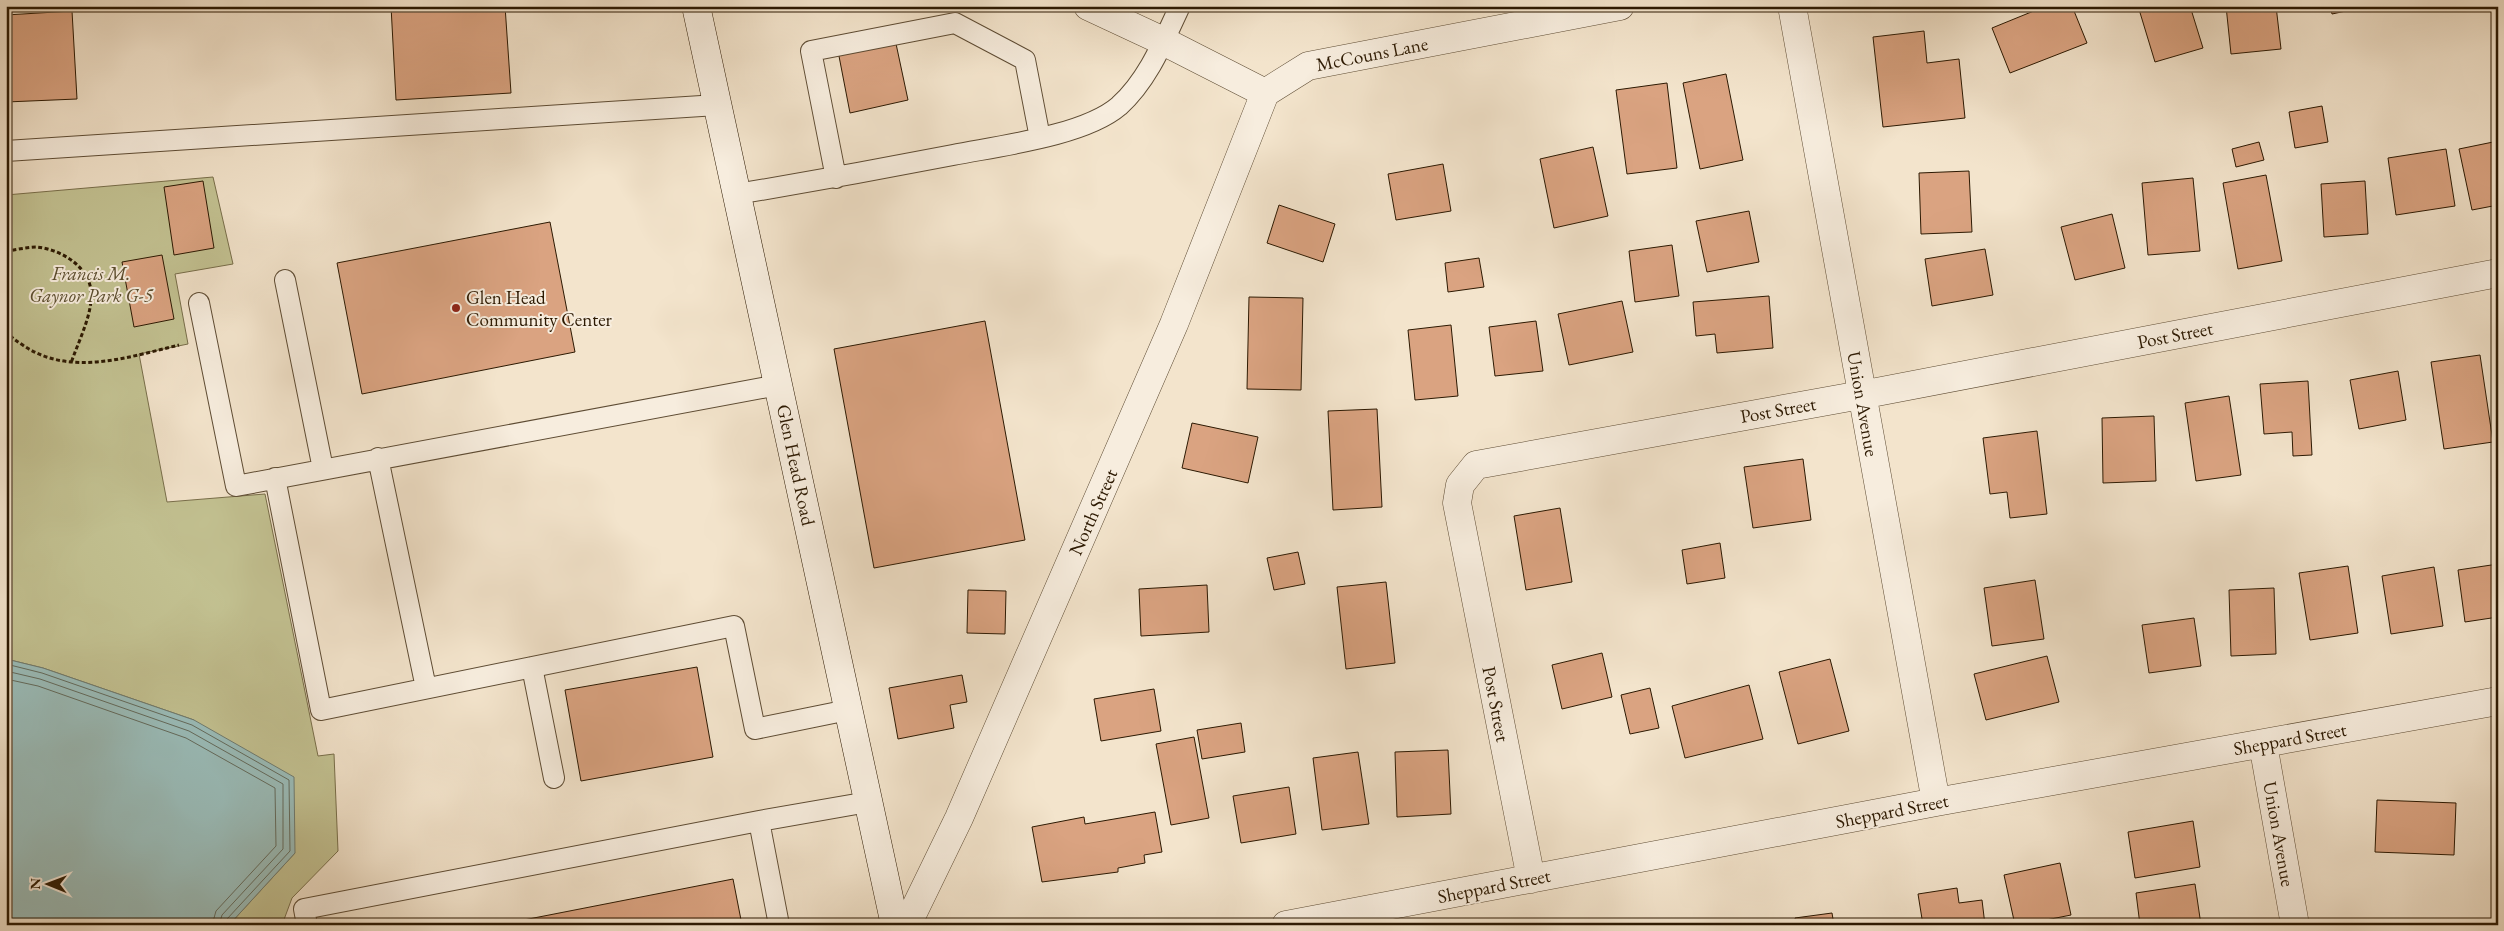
<svg xmlns="http://www.w3.org/2000/svg" width="2504" height="931" font-family="'EB Garamond',serif">
  <rect width="100%" height="100%" fill="#f3e4cc"/>
  <filter id="stains"><feTurbulence type="fractalNoise" baseFrequency=".004" numOctaves="4"/><feColorMatrix values="0 0 0 0 .2 0 0 0 0 .09 0 0 0 0 .02 0 0 0 .5 -.17"/></filter>
  <radialGradient id="worn" r=".72"><stop offset=".6" stop-color="#630" stop-opacity="0"/><stop offset="1" stop-color="#630" stop-opacity=".3"/></radialGradient>
  <path fill="#c3c292" stroke="#786e4a" d="M213,177L233,264L175,274L188,344L139,354L167,502L265,494L318,756L334,754L338,851L292,898L282,925H229L295,853L194,720L43,668L6,659V195Z"/>
  <path fill="#9bbebb" stroke="#6f7c71" d="M6,659L43,668L194,720L294,777L295,853L229,925H6Z"/>
  <g fill="none" stroke-linecap="round" stroke-linejoin="round">
    <path stroke="#646c5e" stroke-width="1" d="M6,664L42,673L192,725L289,780L290,851L227,919L226,925
      M6,671L40,679L189,731L283,784V849L222,915L219,925
      M6,679L38,686L186,738L275,788L276,846L216,911L212,925"/>
  </g>
  <path fill="#daa381" stroke="#2c1902" d="M391,6H505L511,93L396,100Z
    M2046,6H2072L2087,43L2010,73L1992,28Z
    M2138,6H2190L2203,48L2155,62Z
    M2226,6H2276L2281,49L2231,54Z
    M2330,6H2369L2332,14Z
    M72,11L77,99L6,102V15Z
    M1924,31L1927,63L1959,59L1965,118L1883,127L1873,37Z
    M895,39L908,100L850,113L838,51Z
    M1726,74L1743,160L1700,169L1683,83Z
    M1667,83L1677,168L1627,174L1616,90Z
    M2322,106L2328,142L2295,148L2289,112Z
    M2498,141V205L2472,210L2459,149Z
    M2259,142L2264,160L2236,167L2232,149Z
    M1593,147L1608,216L1554,228L1540,159Z
    M2446,149L2455,206L2396,215L2388,158Z
    M1443,164L1451,211L1396,220L1388,174Z
    M1969,171L1972,232L1921,234L1919,173Z
    M2266,175L2282,261L2238,269L2223,183Z
    M2193,178L2200,251L2148,255L2142,183Z
    M203,181L214,248L174,255L164,187Z
    M2365,181L2368,234L2324,237L2321,184Z
    M1279,205L1335,224L1323,262L1267,243Z
    M1749,211L1759,262L1707,272L1696,221Z
    M2112,214L2125,268L2075,280L2061,227Z
    M550,222L575,352L362,394L337,263Z
    M1672,245L1679,296L1635,302L1629,251Z
    M1985,249L1993,295L1932,306L1925,259Z
    M162,255L174,319L134,327L122,262Z
    M1479,258L1484,287L1448,292L1445,263Z
    M1769,296L1773,348L1717,353L1715,334L1696,336L1693,302Z
    M1249,297L1303,298L1301,390L1247,389Z
    M1622,301L1633,352L1569,365L1558,314Z
    M985,321L1025,540L874,568L834,349Z
    M1536,321L1543,371L1495,376L1489,327Z
    M1451,325L1458,396L1415,400L1408,330Z
    M2480,355L2493,442L2444,449L2431,362Z
    M2398,371L2406,420L2359,429L2350,380Z
    M2308,381L2312,455L2293,456L2292,432L2264,434L2260,384Z
    M2229,396L2241,475L2196,481L2185,403Z
    M1377,409L1382,507L1333,510L1328,411Z
    M2154,416L2156,481L2103,483L2102,418Z
    M1192,423L1258,437L1248,483L1182,468Z
    M2037,431L2047,514L2010,518L2007,492L1990,494L1983,438Z
    M1803,459L1811,520L1753,528L1744,467Z
    M1560,508L1572,582L1526,590L1514,516Z
    M1720,543L1725,578L1687,584L1682,550Z
    M1298,552L1305,584L1274,590L1267,558Z
    M2498,564V617L2465,622L2458,570Z
    M2348,566L2358,633L2310,640L2299,573Z
    M2434,567L2443,626L2391,634L2382,576Z
    M2035,580L2044,639L1992,646L1984,588Z
    M1386,582L1395,663L1346,669L1337,587Z
    M1207,585L1209,632L1141,636L1139,589Z
    M2274,588L2276,654L2231,656L2229,590Z
    M968,590L1006,591L1005,634L967,633Z
    M2194,618L2201,666L2149,673L2142,625Z
    M1602,653L1612,697L1562,709L1552,665Z
    M2047,656L2059,702L1986,720L1974,674Z
    M1830,659L1849,731L1798,744L1779,672Z
    M697,667L713,757L581,781L565,690Z
    M962,675L967,702L950,705L954,728L898,739L889,688Z
    M1749,685L1763,739L1685,758L1672,706Z
    M1650,688L1659,728L1630,734L1621,695Z
    M1154,689L1161,731L1101,741L1094,699Z
    M1241,723L1245,752L1202,759L1197,730Z
    M1194,737L1209,818L1171,825L1156,744Z
    M1448,750L1451,814L1397,817L1395,752Z
    M1358,752L1369,824L1322,830L1313,758Z
    M1289,787L1296,834L1241,843L1233,796Z
    M2377,800L2456,803L2454,855L2375,852Z
    M1155,812L1162,852L1144,855L1145,863L1118,868V872L1042,882L1032,827L1084,817L1085,824Z
    M2193,821L2200,867L2135,878L2128,832Z
    M2060,863L2071,915L2046,920L2047,925H2015L2004,875Z
    M733,879L742,925H498Z
    M2195,884L2201,925H2140L2136,893Z
    M1957,888L1959,903L1982,900L1985,925H1923L1918,894Z
    M1832,913L1834,925H1796L1795,918Z"/>
  <g fill="none" stroke-linecap="round" stroke-linejoin="round">
    <g stroke="#5e4c34" stroke-width="22">
      <path id="service" d="M6,151L717,105
        M836,178L811,51L955,23L1025,60L1040,138
        M737,194C809,182 881,169 953,155C998,146 1084,136 1119,106C1148,80 1164,40 1180,6
        M285,280L323,469
        M199,303L236,486L778,385
        M378,458L426,688
        M275,478L321,710L734,626L755,729L848,710
        M532,667L554,778
        M759,821L779,925
        M307,925L304,909L759,821L868,802"/>
    </g>
    <g stroke="#5e4c34" stroke-width="29">
      <path id="minor" d="M1088,6L1163,41L1265,93
        M1792,6L1936,802
        M1265,93L1308,66L1620,6
        M2263,744L2295,925
        M1531,879L1457,503L1460,485L1476,465L1861,395L2498,273
        M907,925L959,818L1174,324L1265,93
        M1286,925L1936,802L2498,701"/>
    </g>
    <g stroke="#2c1902" stroke-width="29">
      <path id="secondary" d="M696,6L895,925"/>
    </g>
    <path stroke="#2c1902" stroke-width="3" stroke-dasharray="4 2.5" stroke-linecap="butt" d="M6,251C16,250 27,247 37,247C64,250 95,270 91,301C89,321 78,343 71,363
      M6,331C11,338 17,341 24,346C71,377 129,357 179,345"/>
    <use href="#service" stroke="#f7edde" stroke-width="20"/>
    <use href="#minor" stroke="#f7edde" stroke-width="28"/>
    <use href="#secondary" stroke="#f7edde" stroke-width="28"/>
  </g>
  <circle fill="#8f2418" stroke="#f7edde" stroke-width="2" cx="456" cy="308" r="5"/>
  <g text-anchor="middle" dominant-baseline="central" stroke-width="4" stroke-linejoin="round" paint-order="stroke">
    <g font-size="19" fill="#2c1902" stroke="#f7edde">
      <text transform="translate(1372 54) rotate(-11)">McCouns Lane</text>
      <text transform="translate(2175 335) rotate(-11)">Post Street</text>
      <text transform="translate(1863 404) rotate(80)">Union Avenue</text>
      <text transform="translate(1778 410) rotate(-10)">Post Street</text>
      <text transform="translate(796 465) rotate(78)">Glen Head Road</text>
      <text transform="translate(1093 512) rotate(-66)">North Street</text>
      <text transform="translate(1496 704) rotate(79)">Post Street</text>
      <text transform="translate(2290 739) rotate(-10)">Sheppard Street</text>
      <text transform="translate(1892 811) rotate(-11)">Sheppard Street</text>
      <text transform="translate(2279 834) rotate(80)">Union Avenue</text>
      <text transform="translate(1494 886) rotate(-11)">Sheppard Street</text>
    </g>
    <g font-size="19" font-style="italic" fill="#594c2d" stroke="#f7edde">
      <text x="91" y="273">Francis M.<tspan x="91" dy="22">Gaynor Park G-5</tspan></text>
    </g>
    <g font-size="19" fill="#2c1902" stroke="#f7edde" text-anchor="start">
      <text x="466" y="297">Glen Head<tspan x="466" dy="22">Community Center</tspan></text>
    </g>
  </g>
  <rect width="2504" height="931" fill="none" stroke="#f3e4cc" stroke-width="25"/>
  <rect x="8" y="8" width="2489" height="916" fill="none" stroke="#2c1902" stroke-width="2.5"/>
  <rect x="12" y="12" width="2479" height="906" fill="none" stroke="#2c1902"/>
  <g transform="translate(48 884) rotate(271)" stroke="#f7edde" stroke-width="4" paint-order="stroke">
  <path d="M0-4L9 19L0 12L-9 19Z" fill="#2c1902"/>
  <text y="-8" font-size="14" font-weight="bold" text-anchor="middle" fill="#2c1902">N</text>
  </g>
  <rect width="100%" height="100%" filter="url(#stains)"/>
  <rect width="100%" height="100%" fill="url(#worn)"/>
</svg>
